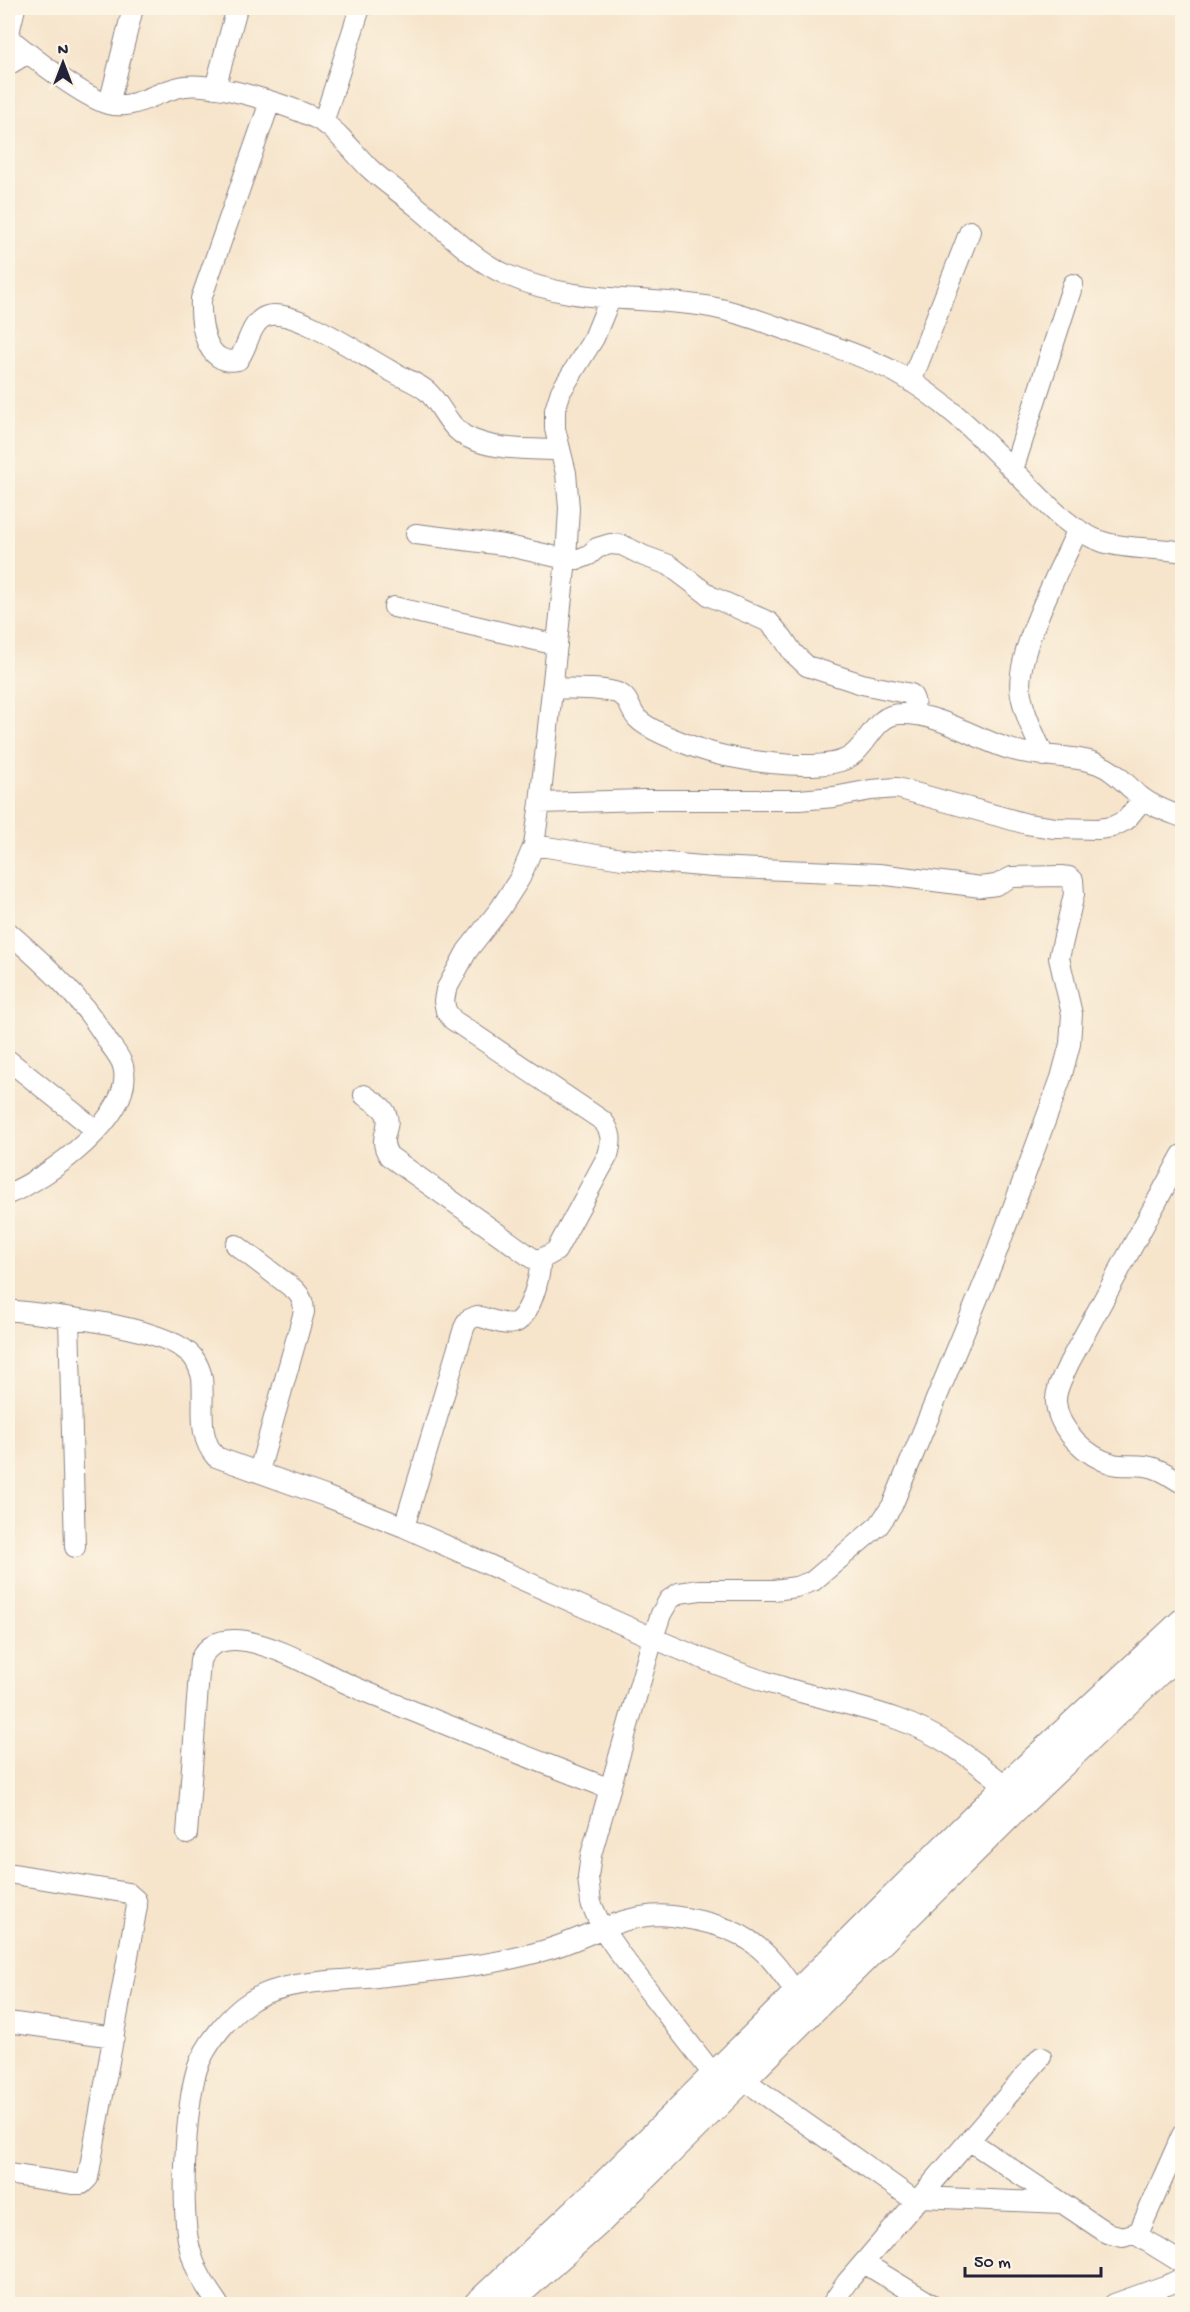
<svg xmlns="http://www.w3.org/2000/svg" width="1190" height="2312" font-family="'Gochi Hand',sans-serif">
  <rect width="100%" height="100%" fill="#fcf5e5"/>
  <filter id="ink" filterUnits="userSpaceOnUse"><feTurbulence type="fractalNoise" baseFrequency=".0167" numOctaves="2"/><feDisplacementMap in="SourceGraphic" scale="12" xChannelSelector="R" yChannelSelector="G"/><feConvolveMatrix kernelMatrix="1 2 1 2 8 2 1 2 1" color-interpolation-filters="sRGB"/></filter>
  <filter id="wash" filterUnits="userSpaceOnUse"><feTurbulence type="fractalNoise" baseFrequency=".008" numOctaves="4" result="noise"/><feDisplacementMap in="SourceGraphic" scale="24" xChannelSelector="R" yChannelSelector="G"/><feGaussianBlur stdDeviation="1.35" result="paint"/><feColorMatrix in="noise" values="0 0 0 0 0 0 0 0 0 0 0 0 0 0 0 0 0 1.4 0 .05"/><feComposite in="paint" operator="in"/></filter>
  <g filter="url(#wash)">
    <rect width="100%" height="100%" fill="#f6e4cb"/>
  </g>
  <g filter="url(#ink)">
    <g fill="none" stroke-linecap="round" stroke-linejoin="round">
      <g stroke="#8c8383" stroke-width="22">
        <path id="minor" d="M8,37C30,55 81,96 108,104C136,111 159,89 185,86C216,82 292,106 321,121C337,130 355,154 369,168C384,182 401,193 416,206C445,229 472,260 507,275C574,304 635,296 705,306C736,311 766,323 795,333C829,345 864,356 895,372C941,397 978,434 1014,471C1040,496 1067,530 1103,542C1128,550 1156,547 1182,552
          M8,37L15,8
          M8,65L28,53
          M215,88L237,8
          M270,102L201,299C200,323 205,367 238,360C248,348 250,321 267,316C294,307 366,358 391,371C403,378 416,382 427,391C442,405 447,425 465,436C493,451 529,449 560,450
          M109,104L133,8
          M323,123L360,8
          M911,382L970,231
          M1013,470L1073,284
          M416,534L504,545L566,559H579L589,555L597,548L610,544L622,545L644,556L669,565L710,596L769,622L783,638L793,653L807,666L862,684L911,694C916,701 915,706 912,714
          M394,607L557,645
          M552,688C570,689 603,687 620,694C630,699 630,712 638,719C652,733 705,752 725,756C754,762 827,773 851,756C869,744 875,714 901,714C941,713 976,740 1013,750C1040,758 1072,754 1098,764C1116,771 1127,786 1141,797C1153,807 1169,812 1182,817
          M1044,756C1035,736 1025,716 1021,695C1013,655 1061,568 1078,529
          M540,803L643,800H799L834,797L871,790L897,788L1027,824L1055,828L1098,829L1112,827L1126,820L1143,799
          M534,845L622,859L713,867L879,874L981,887L996,885L1012,877L1061,876L1069,877L1073,880L1074,894L1059,958L1072,1014L1070,1044L1061,1078L994,1259L892,1506L879,1525L813,1581L796,1587L774,1590H700L679,1593L669,1600L661,1614L653,1638C697,1657 741,1675 786,1688C823,1699 861,1706 897,1719C938,1733 973,1759 1006,1786
          M8,932C46,965 83,999 109,1043C114,1050 121,1058 123,1066C137,1115 46,1179 8,1194
          M8,1060L97,1131
          M364,1095C371,1100 383,1106 386,1114C393,1129 376,1136 389,1156L532,1258L540,1260L556,1251L608,1155C612,1141 612,1133 603,1121L453,1020L446,1011L444,1001L446,990L467,951L500,909L520,878L534,845L540,803L566,559L569,508L566,473L555,429V410L561,391L594,338L610,299
          M1182,1155L1069,1363C1064,1375 1055,1389 1056,1402C1058,1430 1087,1457 1113,1464C1126,1467 1141,1463 1154,1468C1164,1471 1173,1478 1182,1483
          M236,1245L295,1290C302,1297 304,1303 304,1312L259,1471
          M8,1310C49,1315 167,1325 193,1357C197,1362 201,1372 202,1378C205,1405 196,1435 216,1457L325,1496L404,1527L653,1638L591,1855L588,1877L591,1903L602,1928L620,1954L713,2074
          M69,1318L75,1547
          M404,1527L464,1328L468,1320L477,1316C487,1318 503,1326 514,1323C530,1318 541,1275 540,1260
          M187,1834L200,1660C209,1641 226,1638 246,1641C287,1649 321,1673 359,1689C442,1724 526,1756 610,1789
          M8,1873L128,1893L136,1900L137,1906L88,2178L82,2184H74L8,2174
          M8,2022L114,2037
          M744,2080L917,2202
          M970,2141L1107,2233L1123,2237L1139,2232L1182,2135
          M921,2197L1062,2203
          M1135,2234L1182,2263
          M864,2263L931,2304
          M218,2304C208,2290 197,2274 192,2256C179,2219 185,2106 197,2069C205,2045 230,2014 251,2001C282,1980 339,1981 377,1977C434,1971 493,1966 549,1949C590,1937 628,1910 672,1916C701,1920 735,1927 758,1947C773,1959 785,1977 796,1993
          M832,2304L847,2282L1041,2057
          M1114,2304L1170,2284L1182,2278"/>
      </g>
      <g stroke="#8c8383" stroke-width="28">
        <path id="tertiary" d="M477,2304L601,2187L1006,1786L1182,1622
          M507,2304L601,2220L1024,1801L1182,1650"/>
      </g>
      <use href="#minor" stroke="#fff" stroke-width="20"/>
      <use href="#tertiary" stroke="#fff" stroke-width="26"/>
    </g>
  </g>
  <rect width="1190" height="2312" fill="none" stroke="#fcf5e5" stroke-width="30"/>
  <g transform="translate(63 63)" stroke="#fcf5e5" stroke-width="4.5" paint-order="stroke">
  <path d="M0-4.5L10 22L0 15L-10 22Z" fill="#22223b"/>
  <text y="-9" font-size="16" font-weight="bold" text-anchor="middle" fill="#22223b">N</text>
  </g>
  <path d="M965 2267v9h136v-9" fill="none" stroke="#22223b" stroke-width="3"/>
  <text x="974" y="2267" font-size="18" fill="#22223b" stroke="#fcf5e5" stroke-width="4.5" paint-order="stroke">50 m</text>
</svg>
